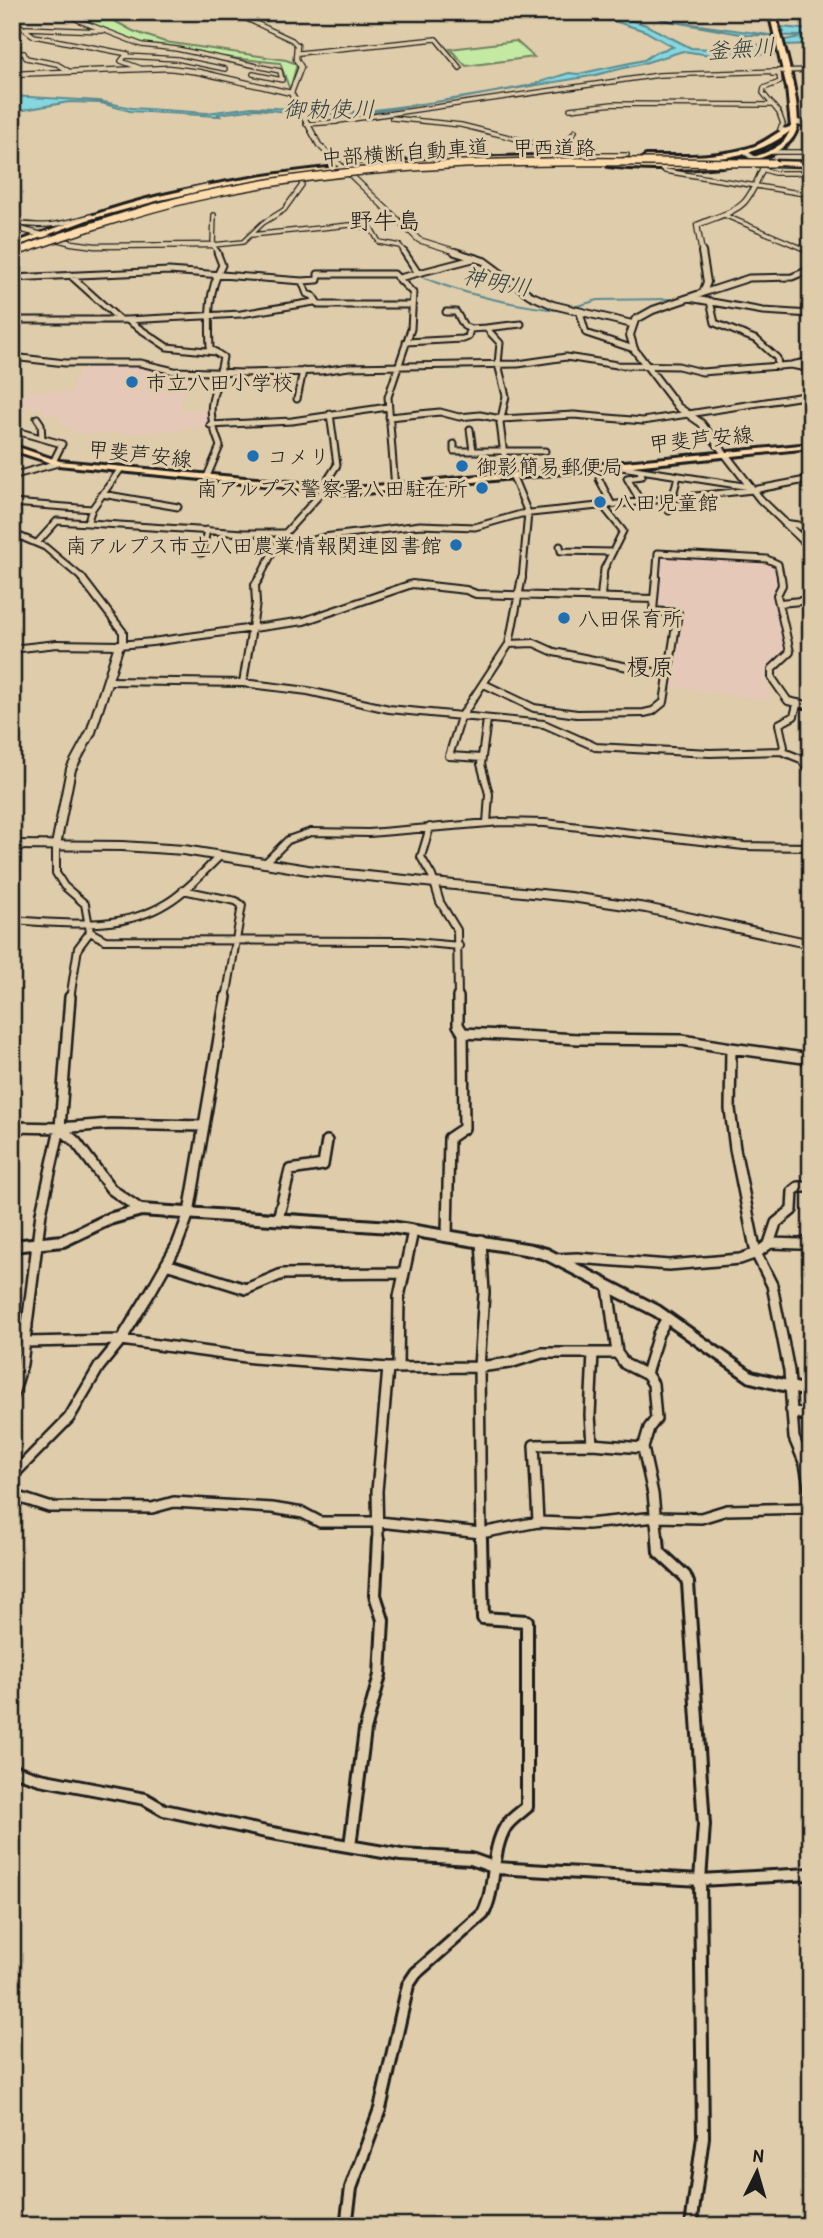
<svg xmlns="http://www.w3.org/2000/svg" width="823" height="2238" font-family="'Patrick Hand','Klee One',sans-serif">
  <rect width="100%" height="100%" fill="#deccaa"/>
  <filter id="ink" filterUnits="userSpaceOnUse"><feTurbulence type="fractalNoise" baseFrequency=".0143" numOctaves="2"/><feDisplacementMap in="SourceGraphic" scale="14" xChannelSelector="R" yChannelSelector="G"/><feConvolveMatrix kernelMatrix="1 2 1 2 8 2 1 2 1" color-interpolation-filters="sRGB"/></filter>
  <g filter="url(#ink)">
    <path fill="#e5c8b8" d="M133,363L191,373L179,410H207L209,426L150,433L77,434L59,421V414L45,415L43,408H16L27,391L71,392L78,372H85L88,364Z
      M660,555L774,565L778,586L773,591L774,602L778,606L785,654L768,666L765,676L770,701L669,686L682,607L655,604Z"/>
    <path fill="#c3e9a3" stroke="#708260" stroke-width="2" d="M62,12H98L133,31L165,42L286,60L297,64L290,90L280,63L213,56L143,44Z
      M516,41L534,57L466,66L450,49Z"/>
    <path fill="#85d6de" stroke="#5b8c90" stroke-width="2" d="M586,12H605L646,25L691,48L731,50L806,36L746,35L663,20L646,12L671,21L769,35L784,32L781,27L811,30V44L784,45L774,54L710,55L683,51L641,64L591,76L369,113L313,114L256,109L218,114L220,116L130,111L101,103L69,102L12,112V96L99,101L132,108L207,113L252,107L359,112L451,100L527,86L569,73L578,74L644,60L656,52L673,47L645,31Z"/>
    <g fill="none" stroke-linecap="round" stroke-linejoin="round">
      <path stroke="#5b8c90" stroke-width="2" d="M806,76L811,78
        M424,278C469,296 517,306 565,311
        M574,307L598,300L670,299"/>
      <g stroke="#1c1c1c" stroke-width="6">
        <path id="minor-far4" d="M66,12L80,21L142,45L177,49L280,71L282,80L253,74
          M232,12L292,40L297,45
          M12,15L24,12
          M12,20L34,36L128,54
          M26,28L101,31
          M12,53H24L26,58L57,64L67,70
          M299,53L436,39L460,68
          M127,54L121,61L140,68
          M126,56L177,59L225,69
          M772,74H779L780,82L764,88L763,93L779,113L783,124L780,129L787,131
          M570,109L613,104L773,105
          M392,118L461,125L573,153L576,157
          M332,122L659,75L811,70
          M306,124L337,122
          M561,151L575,131
          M770,152H811
          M575,155H627
          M659,166L665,171L811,195
          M762,169L774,173H811
          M184,191L206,186
          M214,215L213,245L218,253
          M724,215L811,252
          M12,222C40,229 64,224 91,216
          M251,235L350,225L371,228L379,242L400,246L405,253
          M213,245L243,242L263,223L284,210L302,185L300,180"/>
      </g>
      <g stroke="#1c1c1c" stroke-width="9">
        <path id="minor-far3" d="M404,252L418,273
          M70,275L119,319
          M12,278L169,271L302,281L318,280V274H394L413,293L411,329L388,397L395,489
          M399,278L477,258
          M302,281L307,294L313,296L319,305H412
          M703,293L749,278L792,277L811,269
          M689,298L763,311L811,314
          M710,301L715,323L757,340L777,358L778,367
          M446,312H456L464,326L470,329
          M580,313L586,333L634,349
          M12,320H127L241,314L314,302
          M127,320L167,347L216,352
          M486,328L521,324
          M406,342L463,339L468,337L470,329L486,328L500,343L498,364L506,396L500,423L504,455L528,513L522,579
          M12,357L65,363H140L174,371L245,373L321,371L349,367L518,364L566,357L617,365L678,366L702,372L791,365L811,369
          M791,365L811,361
          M297,399L303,371
          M389,417L440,412L459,417L480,415L501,419L574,415L643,421L811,395
          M37,418L41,424L42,438
          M210,425L292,421L388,407
          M470,429L473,451
          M16,431L62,444L53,462
          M454,444V451H545
          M615,466L750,487
          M640,471L642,476L627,478L641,502
          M12,476L58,463
          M206,479L220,446C202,401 216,399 223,357L210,349C209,318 207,294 222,265L217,252
          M599,479L612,505
          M321,490L337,465L330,414
          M102,494L178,507
          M12,503L92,509
          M669,511L678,476
          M87,523L92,509L120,470
          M784,523L798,525L811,535
          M12,533L45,547L83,579
          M38,542L57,521L244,533H284
          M560,546L561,551L612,552
          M276,550L324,537L420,525L475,527L521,514L753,490L811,479
          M202,553L207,530
          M259,579L279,540L324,490
          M603,579L604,569L623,531L603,506
          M656,579L658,553L767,559L778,564L781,579"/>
      </g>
      <g stroke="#1c1c1c" stroke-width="10">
        <path id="minor-far2" d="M81,577L123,632V642L119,645
          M781,577L782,585L777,595L790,652L772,669V678L788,701L811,706
          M601,596L603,577
          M780,603L811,600
          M509,644L534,643L554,652L668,675
          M12,649L57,644L119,645L152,642L304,621L412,584L466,590L476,594L653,599
          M108,681L243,683L308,691L389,709L544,724L596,747
          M243,683L256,603L255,585L260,577
          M484,684L534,708L577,714L644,713L653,711L664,702L678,613L653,611L656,577
          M487,720L481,764L489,794L487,823
          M595,747L710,753L781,751L801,759L811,774
          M781,751L784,747L779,724L794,716L797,705
          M482,758L449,756L461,717L509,644L522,577
          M430,827L421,857L432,876L440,902L457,930L458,999
          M56,845V873L64,886L85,904L90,932L78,948L70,999
          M264,864L288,840L311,832L369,833L501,822L545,823L744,846L811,847
          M183,890L236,901L242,905L226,999
          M12,920C64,923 121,932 167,903C187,891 203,872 220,856
          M90,932L105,940L404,941L459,946"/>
      </g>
      <g stroke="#1c1c1c" stroke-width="14">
        <path id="minor-far1" d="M463,1033L579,1039L682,1040L731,1048
          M811,1059L731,1048L730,1109L735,1149L756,1253L772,1285L789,1371L794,1438L805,1464L811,1496
          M12,1127L60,1128L110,1124L204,1126
          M60,1128L76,1142L111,1189L141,1210
          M278,1219L290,1170L323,1165L327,1141
          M447,1236L449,1138L464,1128L463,1033L458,1025V997
          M481,1240L484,1293L479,1367L481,1541
          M770,1243L800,1244L811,1241
          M556,1259L577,1258L669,1265L740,1259L757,1253L769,1244L776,1223L792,1210L793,1191L798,1187H811
          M166,1264L246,1289L282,1274L404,1273
          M608,1287L617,1353L625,1364L647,1375L653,1384L656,1419L649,1428L643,1448L653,1494L658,1541
          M12,1325L27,1327
          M25,1342L121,1340L253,1358L388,1368L479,1367L510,1363L542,1353H617
          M398,1368L399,1297L413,1231
          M646,1374L658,1334L667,1318
          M12,1398L22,1364L41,1213L60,1128L70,997
          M791,1410L811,1418
          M592,1444L590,1415L593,1353
          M12,1476L69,1418L99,1367L121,1340L151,1291L177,1245L189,1213L226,997
          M12,1495L49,1507L152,1508L174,1502L272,1508L303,1513L320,1522H379L481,1533L538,1522L588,1524L656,1517L701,1518L727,1510L811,1508
          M538,1522L534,1445L592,1444L643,1448
          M378,1541L377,1491L388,1368"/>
      </g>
      <g stroke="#1c1c1c" stroke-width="16">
        <path id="minor" d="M658,1539L659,1552L685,1576L688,1583L704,1825L700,1880L703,2137L691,2226
          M811,1567V1582
          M12,1770L40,1779L145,1799L164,1810L266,1832L401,1855L471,1859L496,1868L700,1880L811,1874
          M350,1846L365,1730L380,1675L383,1620L375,1595L378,1539
          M346,2226L351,2188L380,2109L408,1985L416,1973L483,1914C497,1887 490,1852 506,1826C511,1819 520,1813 527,1807V1621L483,1618L481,1539"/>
      </g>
      <g stroke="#1c1c1c" stroke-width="7">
        <path id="tertiary-far3" d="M297,45L296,59L301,67L291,93L319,145L419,240L461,253
          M12,74L169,68L199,72L291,93
          M12,227L72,243L95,246L213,245
          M702,253L697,225C742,207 745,212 764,165L743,151"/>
      </g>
      <g stroke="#1c1c1c" stroke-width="10">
        <path id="tertiary-far2" d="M455,252L484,261L530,295L553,305L632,324
          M702,252L707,282L703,293L653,310L635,320L630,335L634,349L678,407L701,423L760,499L811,548"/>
      </g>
      <g stroke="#1c1c1c" stroke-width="12">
        <path id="tertiary-far1" d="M12,845L122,846L184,850L308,870L571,897L646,908L811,944
          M56,845L71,769L91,732L119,645"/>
      </g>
      <g stroke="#1c1c1c" stroke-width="16">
        <path id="tertiary" d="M12,1246L63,1241L109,1219L141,1210L391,1227L531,1250L546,1254L657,1311L751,1377L811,1392"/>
      </g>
      <g stroke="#1c1c1c" stroke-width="8">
        <path id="secondary" d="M794,122L811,125"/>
      </g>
      <g stroke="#1c1c1c" stroke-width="6">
        <path id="primary" d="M811,444V448L355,494L58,465L12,450V445L59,461L355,488Z"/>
      </g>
      <g stroke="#1c1c1c" stroke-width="6">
        <path id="trunk" d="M769,12H775C781,37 802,106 797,128C786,176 647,171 608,166V164L610,163C655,165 744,172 781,144C785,141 787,136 790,131C749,164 696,160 646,160L643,158L646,156C681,156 718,158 752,147C766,143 781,128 791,127L787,88Z
          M621,155L623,158L466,161L389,166L312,173L235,184L160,200L87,220L12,248V244C61,226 109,208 159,196C311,160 466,156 621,155Z"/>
      </g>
      <g stroke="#1c1c1c" stroke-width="5">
        <path id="motorway" d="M770,161L811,162V166L773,165L769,163Z"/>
      </g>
      <use href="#minor-far4" stroke="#deccaa" stroke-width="3.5"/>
      <use href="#minor-far3" stroke="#deccaa" stroke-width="5"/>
      <use href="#minor-far2" stroke="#deccaa" stroke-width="6"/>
      <use href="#minor-far1" stroke="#deccaa" stroke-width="9"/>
      <use href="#minor" stroke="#deccaa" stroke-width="10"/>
      <use href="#tertiary-far3" stroke="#deccaa" stroke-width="4.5"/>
      <use href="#tertiary-far2" stroke="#deccaa" stroke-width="6"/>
      <use href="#tertiary-far1" stroke="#deccaa" stroke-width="8"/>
      <use href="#tertiary" stroke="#deccaa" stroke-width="10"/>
      <use href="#secondary" stroke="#deccaa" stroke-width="5"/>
      <use href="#primary" fill="#fcdcac" fill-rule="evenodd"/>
      <use href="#trunk" fill="#fcdcac" fill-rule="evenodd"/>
      <use href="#motorway" fill="#fcdcac" fill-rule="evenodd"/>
      <g stroke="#1c1c1c" stroke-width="10" stroke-linecap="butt">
        <path id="motorway-bridge-far1" d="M13,253C74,232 133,212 196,197C384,154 582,162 773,163"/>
      </g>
      <g stroke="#1c1c1c" stroke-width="12" stroke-linecap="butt">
        <path id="motorway-bridge" d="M12,254L18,252"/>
      </g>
      <use href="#motorway-bridge-far1" stroke="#fcdcac" stroke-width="7"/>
      <use href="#motorway-bridge" stroke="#fcdcac" stroke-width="9"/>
    </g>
  </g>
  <g fill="#1f6fb2" stroke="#deccaa" stroke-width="2.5">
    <circle cx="132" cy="382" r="7"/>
    <circle cx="253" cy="456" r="7"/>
    <circle cx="462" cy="466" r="7"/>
    <circle cx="482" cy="488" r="7"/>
    <circle cx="600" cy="502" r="7"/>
    <circle cx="456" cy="545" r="7"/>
    <circle cx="564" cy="618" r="7"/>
  </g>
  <g text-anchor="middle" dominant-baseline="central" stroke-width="6" stroke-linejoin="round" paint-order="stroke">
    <g font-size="21" fill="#1c1c1c" stroke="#deccaa">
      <text x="554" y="147">甲西道路</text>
      <text transform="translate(405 152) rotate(-4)">中部横断自動車道</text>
      <text transform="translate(701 439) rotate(-6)">甲斐芦安線</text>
      <text transform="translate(140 454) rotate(6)">甲斐芦安線</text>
    </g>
    <g font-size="21" fill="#1c1c1c" stroke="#deccaa" text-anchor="start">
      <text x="146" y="382">市立八田小学校</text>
      <text x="267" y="456">コメリ</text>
      <text x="476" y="466">御影簡易郵便局</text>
      <text x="468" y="488" text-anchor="end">南アルプス警察署八田駐在所</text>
      <text x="614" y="502">八田児童館</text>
      <text x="442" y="545" text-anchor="end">南アルプス市立八田農業情報関連図書館</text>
      <text x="578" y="618">八田保育所</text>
    </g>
    <g font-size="23" font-style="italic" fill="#314143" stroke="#deccaa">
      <text transform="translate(741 48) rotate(-4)">釜無川</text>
      <text x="329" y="108">御勅使川</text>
      <text transform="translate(497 281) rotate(11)">神明川</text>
    </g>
    <g font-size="24" fill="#1c1c1c" stroke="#deccaa">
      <text x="385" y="220">野牛島</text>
      <text x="650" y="666">榎原</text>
    </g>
  </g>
  <rect width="823" height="2238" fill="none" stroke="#deccaa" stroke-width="42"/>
  <rect x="21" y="21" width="781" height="2196" fill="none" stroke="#1c1c1c" stroke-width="2.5" filter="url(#ink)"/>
  <g transform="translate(757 2172) rotate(5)" stroke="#deccaa" stroke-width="5" paint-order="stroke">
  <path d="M0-5L12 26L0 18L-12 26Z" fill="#1c1c1c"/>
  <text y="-10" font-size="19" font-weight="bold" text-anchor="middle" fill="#1c1c1c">N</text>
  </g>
</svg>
